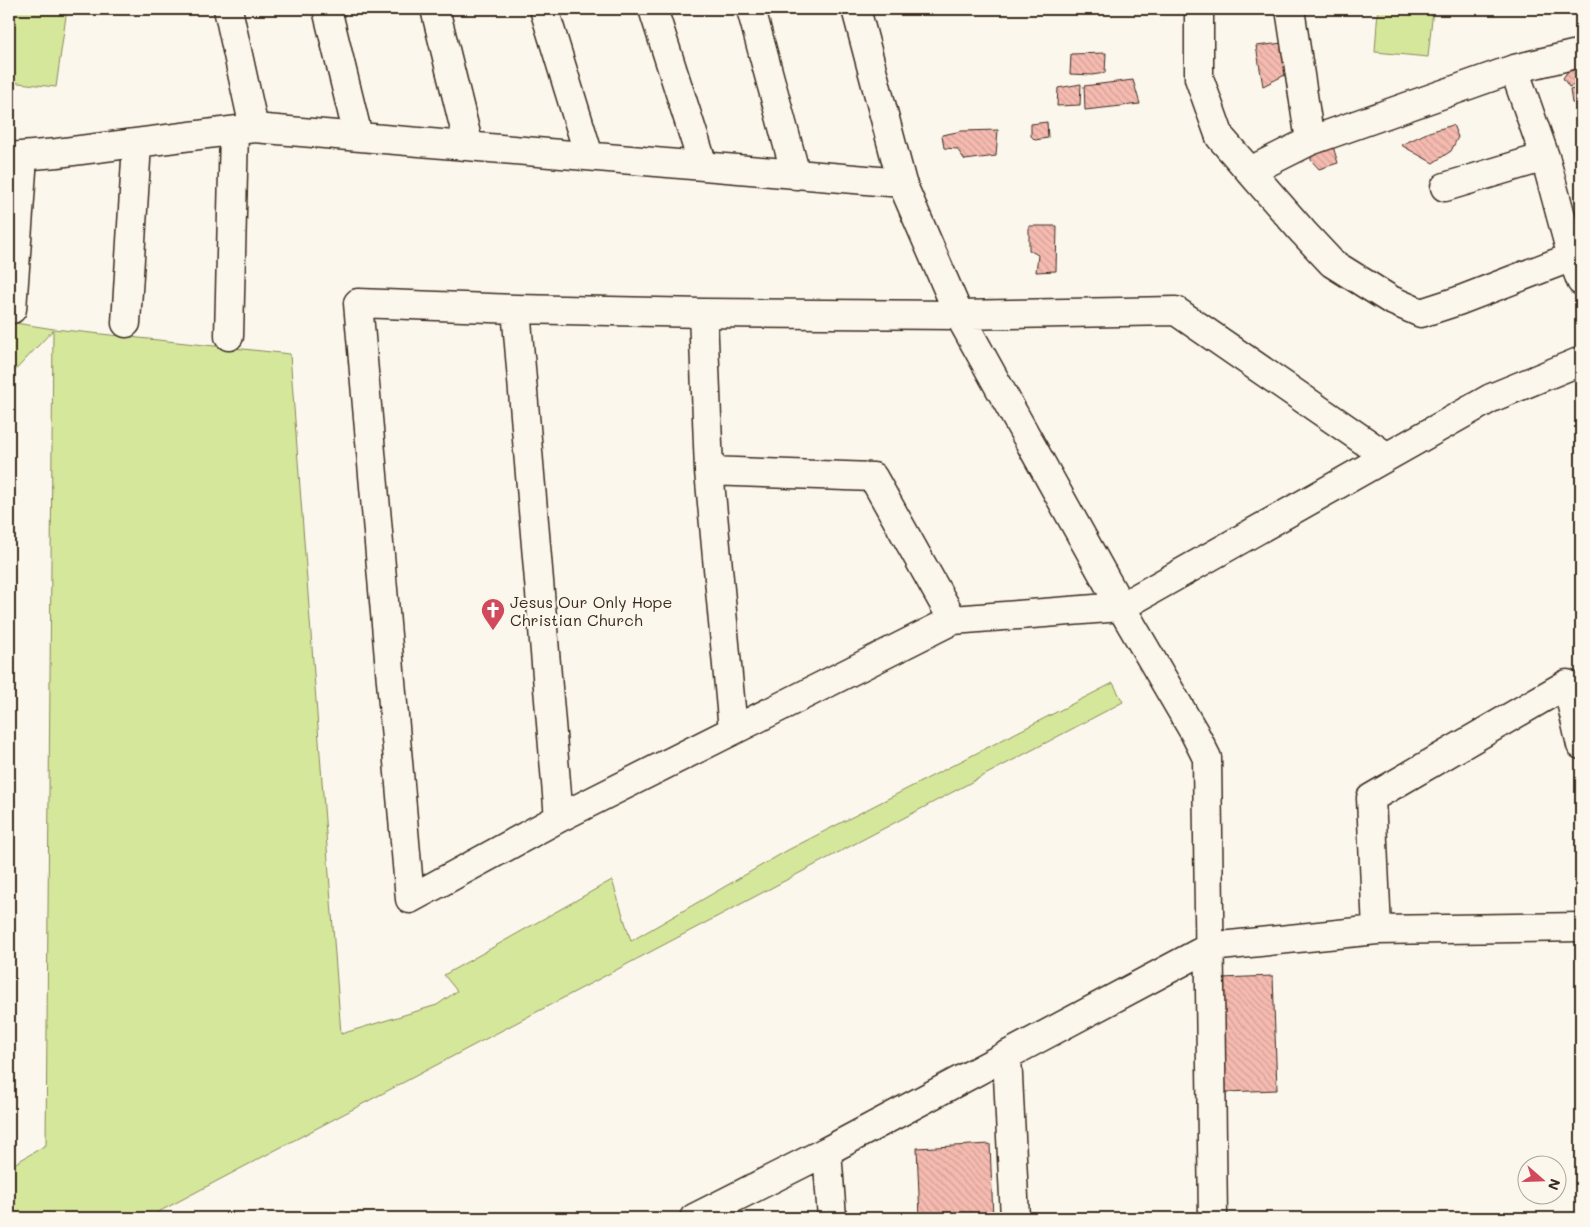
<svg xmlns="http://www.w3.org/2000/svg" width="1590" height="1227" font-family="Mali,sans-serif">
  <defs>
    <pattern id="building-back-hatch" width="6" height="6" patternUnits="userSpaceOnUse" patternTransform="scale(1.25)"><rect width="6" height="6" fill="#f5bab0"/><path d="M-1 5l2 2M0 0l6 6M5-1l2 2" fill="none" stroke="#d3a097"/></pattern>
  </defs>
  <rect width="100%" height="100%" fill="#fbf7ec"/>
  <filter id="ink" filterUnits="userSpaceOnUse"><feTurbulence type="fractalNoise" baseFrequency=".02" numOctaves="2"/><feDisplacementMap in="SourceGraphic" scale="10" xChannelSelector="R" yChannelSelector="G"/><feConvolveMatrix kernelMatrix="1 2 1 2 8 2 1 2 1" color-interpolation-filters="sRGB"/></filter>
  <g filter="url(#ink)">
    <path fill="#d5e79b" stroke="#88885c" d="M9,9H67L56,87L9,82Z
      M1378,9H1433L1428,57L1375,52Z
      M9,322L54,329L290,354L341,1034L437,1005L457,991L444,975L612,880L631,941L788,850L1113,683L1123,702L147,1218H9V1167L46,1145L53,330L9,377Z"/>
    <path fill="url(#building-back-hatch)" stroke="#3b2a1e" d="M1283,43L1287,74L1263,86L1256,46Z
      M1106,53L1105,73L1092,75L1070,74L1071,54Z
      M1581,63V83L1569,87L1563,78L1571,67Z
      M1133,80L1140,104L1085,110L1084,86Z
      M1081,84L1080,105L1057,106L1058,88Z
      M1581,87V104L1572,103L1570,90Z
      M1047,122L1048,138L1035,140L1031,136V124Z
      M1453,125L1458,137L1451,151L1433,163L1401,145L1429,132Z
      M998,130L996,156L965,160L957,149L944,148L942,135L962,131Z
      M1331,140L1338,163L1319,169L1311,160V147Z
      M1029,226H1057L1056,271L1036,272L1038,255L1029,250Z
      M1273,976L1277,1090L1225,1092L1221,978Z
      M990,1144L993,1218H920L917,1148Z"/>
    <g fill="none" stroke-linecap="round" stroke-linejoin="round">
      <g stroke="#3b2a1e" stroke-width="31">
        <path id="street" d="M228,9L254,128
          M327,9L358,136
          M435,9L469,146
          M544,9L589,156
          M653,9L703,165
          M751,9L796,175
          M856,9L902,183L959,315L1121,607L1194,732L1207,758L1213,1218
          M1199,9V78L1220,137L1303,232L1332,263L1391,300L1421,313L1458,301L1572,257
          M1290,9L1310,141
          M1514,69L1545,157L1572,257L1581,281
          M9,157L57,153L254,128L902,183
          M1250,171L1310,141L1514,69L1581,53
          M1445,187L1545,157
          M12,309L23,157
          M516,309L559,818
          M703,313L709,471L733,730
          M126,323L137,144
          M229,336L234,131
          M1386,456L1176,311L959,315L703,313L516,309L358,303L410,899L559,818L953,620L1121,607L1491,398L1581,361
          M709,471L873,477L953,620
          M1377,930L1371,798L1567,684L1581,745
          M1007,1056L1015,1218
          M827,1151L832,1218
          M694,1218L827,1151L1210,947L1377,930L1581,927"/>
      </g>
      <use href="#street" stroke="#fbf7ec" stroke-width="28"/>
    </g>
  </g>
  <defs>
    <g id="church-pin" transform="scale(1.25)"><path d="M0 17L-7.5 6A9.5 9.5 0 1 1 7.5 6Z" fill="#d1495b" stroke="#fbf7ec"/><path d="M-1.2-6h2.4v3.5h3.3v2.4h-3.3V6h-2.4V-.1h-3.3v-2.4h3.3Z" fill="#fff"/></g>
  </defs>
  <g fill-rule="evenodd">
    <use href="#church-pin" x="493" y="610"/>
  </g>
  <g text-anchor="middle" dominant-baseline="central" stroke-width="4.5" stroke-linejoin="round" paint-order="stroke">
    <g font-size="16" fill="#3b2a1e" stroke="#fbf7ec" text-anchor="start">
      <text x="510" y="601">Jesus Our Only Hope<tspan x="510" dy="18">Christian Church</tspan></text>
    </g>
  </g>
  <rect width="1590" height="1227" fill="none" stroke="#fbf7ec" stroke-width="30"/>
  <rect x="15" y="15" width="1560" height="1197" fill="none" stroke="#3b2a1e" stroke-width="2" filter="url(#ink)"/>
  <g transform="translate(1542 1180) rotate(110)"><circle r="24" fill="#fbf7ec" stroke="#aea59a"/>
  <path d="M0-4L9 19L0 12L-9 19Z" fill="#d1495b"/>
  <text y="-8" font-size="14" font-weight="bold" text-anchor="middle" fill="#3b2a1e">N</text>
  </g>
</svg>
